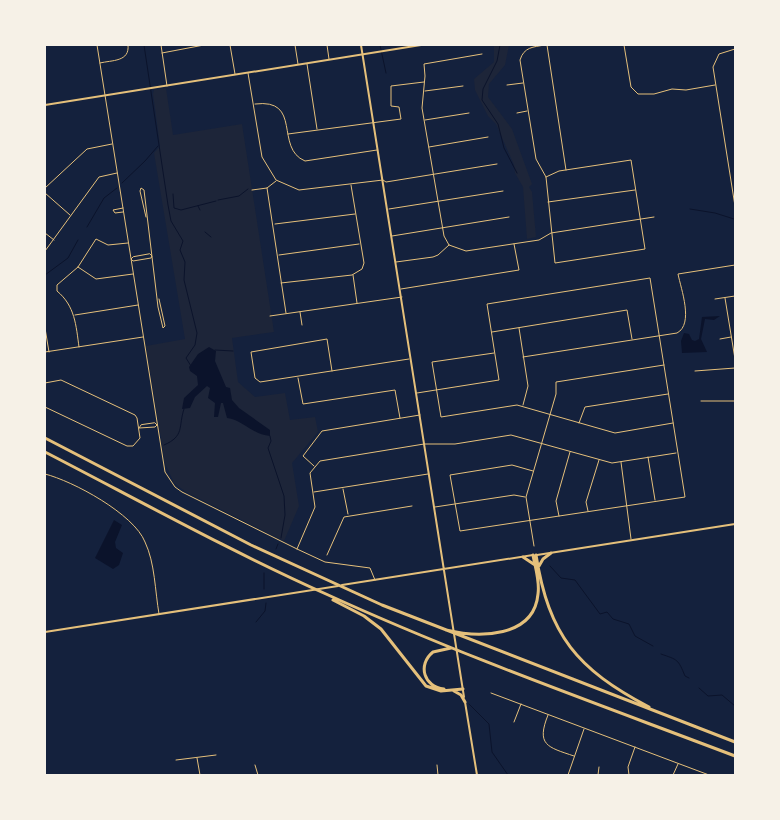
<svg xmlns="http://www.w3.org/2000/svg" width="780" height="820" font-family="'Source Serif 4',serif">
  <rect width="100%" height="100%" fill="#14213d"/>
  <path fill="#1d2539" d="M494,45H509L505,65L489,84L488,97L512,129L532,184L529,187L532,192L536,237L527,239L523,187L515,173L514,165L496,124L488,116L475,90L474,79L494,62Z
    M166,88L173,135L242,124L274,332L232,338L238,382L255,397L285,393L290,420L315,417L318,432L292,463L299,506L284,541L186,492L174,483L165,463L146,346L185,339L154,153L160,146L153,94L154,90Z"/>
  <path fill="#0b132b" d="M720,316L714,320L705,319L701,339L707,352L682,353L681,341L684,333L689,334L692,340L695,341L699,339L702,317Z
    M209,347L216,351L215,361L226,387L230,388L232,400L239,408L270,430V436C253,435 243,420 227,418L223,403H221L218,417H214L215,403L208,398L210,388L207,386L195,397L190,408L182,409L184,398L198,385L197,376L190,371L189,367L198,354Z
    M114,520L122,525L115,542L116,548L123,553L119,565L113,569L95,558Z"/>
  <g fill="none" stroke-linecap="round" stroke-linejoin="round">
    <path stroke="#0b132b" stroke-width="1" d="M144,45L168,205L171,221L183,241L180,250L185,262L184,280L197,333L195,345L186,358L191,366
      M380,45L386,73
      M500,45L497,61L483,89L482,100L498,124L504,148L517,173
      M122,183L145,161L158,146
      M173,194L174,208L181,210L216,201
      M218,200L239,196L248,189
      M198,206L200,210
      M690,209L715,213L734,219
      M87,227L104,198L117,188
      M205,232L211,237
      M45,275L68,258L78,240
      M215,350L233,351
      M270,436L271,441L268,448L284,496L285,515L281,538
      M164,445C185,436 178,427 184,409
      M276,549L278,544
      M550,566L561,578L575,580L600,614L607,612L613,619L629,624L635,636L653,646
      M264,589V573
      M256,622L265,611L266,603
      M661,654C678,660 678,659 685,676L689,678
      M699,688L708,696L722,695L735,706
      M469,704L489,724L492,752L508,775"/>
    <path stroke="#e5c07b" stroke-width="1" d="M97,45L165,472L175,487L182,492L297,549L325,562L370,568L375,580
      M161,45L167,86
      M230,45L235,74
      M295,45L298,64
      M327,45L329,59
      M545,45C533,47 524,47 520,60L536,159L546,177L555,263L645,249L631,160L559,171L546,177
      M547,45L566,170
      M624,45L631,87L638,94H654L672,89L686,90L715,85
      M735,49L719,54L713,67L735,206
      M162,53L204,45
      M482,54L424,64L425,76L422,108L444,236L449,245L466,251L539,240L551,233L654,217
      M100,63C112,60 130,62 128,45
      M307,64L317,129
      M248,73L262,157L276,180L299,190L383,180L386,182L497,164
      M507,85L523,83
      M425,91L463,86
      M255,104C303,98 274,148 305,161L377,150
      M517,113L527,111
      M425,120L469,113
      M288,134L401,119L399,107L391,106V86L424,82
      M429,147L488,137
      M45,188L87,149L112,144
      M267,188L286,313
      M252,190L267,188L276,181
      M45,193L70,215
      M548,202L635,190
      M389,209L503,191
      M123,212L115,213L113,210L123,208
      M146,217L140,191L141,188L144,190L158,307L163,328L165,326L159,299
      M275,224L355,214
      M45,233L54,240
      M392,236L509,217
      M45,251L99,177L117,173
      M150,254L152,256L151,258L133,261L131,259L133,257Z
      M279,255L359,244
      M396,262L433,257L438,255L449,245
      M78,267L96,279L133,274
      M353,275L357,303
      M281,283L352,275L362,269L364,263L351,185
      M401,289L519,270L514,244
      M725,298L735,359
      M715,299L735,296
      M300,312L302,325
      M75,315L138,305
      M270,316L402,297
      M45,328L49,352
      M519,328L528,386L523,405
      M492,332L627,310L632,339
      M720,339L731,337
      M79,347C76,325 75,306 57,291V285L78,267L96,239L108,245L128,243
      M45,352L143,337
      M494,353L432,362L441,417L517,405L615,433L673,423
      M523,357L677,333C694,324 681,289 678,274L735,265
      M332,371L327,339L251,352L255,378L260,382L409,359
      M695,371L735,368
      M298,378L303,404L395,390L400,418
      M45,383L61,380L135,415L137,418L140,438L133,446H127L45,407
      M417,393L499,380L487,304L650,278L685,497L460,531L450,475L512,465L533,471
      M701,401H735
      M155,423L157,425L155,427L139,428L141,425Z
      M579,423L585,407L668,394
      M648,457L655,500
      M621,462L631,539
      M314,466L303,456L322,431L420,415
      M45,474C73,481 134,514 145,542C155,563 155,591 159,614
      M343,489L348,514
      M314,492L428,474
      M435,507L514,495L525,497
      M588,511L586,502L599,460
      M559,516L556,501L570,452
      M534,546L526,497L556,394V382L664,365
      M297,549L315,507L310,473L320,461L424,444H455L511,435L612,463L676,453
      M327,555L344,517L412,506
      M491,693L709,775
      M548,715C536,745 547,747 574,756
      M514,722L521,704
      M197,758L200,775
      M176,760L216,755
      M255,765L258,775
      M437,765L438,775
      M568,775L584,729
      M598,775L599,767
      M629,775L628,767L635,747
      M673,775L678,764"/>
    <path stroke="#e5c07b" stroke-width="2" d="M45,105L421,45"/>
    <path stroke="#e5c07b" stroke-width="2" d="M361,45L464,697
      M537,555L735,524
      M342,585L533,555
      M45,632L338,586
      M465,702L477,775"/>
    <path stroke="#e5c07b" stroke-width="3" d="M45,438L251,545L382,605L735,742
      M45,452C138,500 230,551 326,594C459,655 598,704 735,756
      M536,555C549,636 577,669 649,707
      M523,557L535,565
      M539,566L543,559L551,553
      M333,600L364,616L381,629L426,686L441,691L463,689
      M446,630C479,638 534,638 538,594C540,581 535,567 533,555
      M444,689C424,687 417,665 433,652L451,648
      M454,691L461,695L465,702"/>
  </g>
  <rect width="780" height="820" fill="none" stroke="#f6f1e7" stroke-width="92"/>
</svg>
